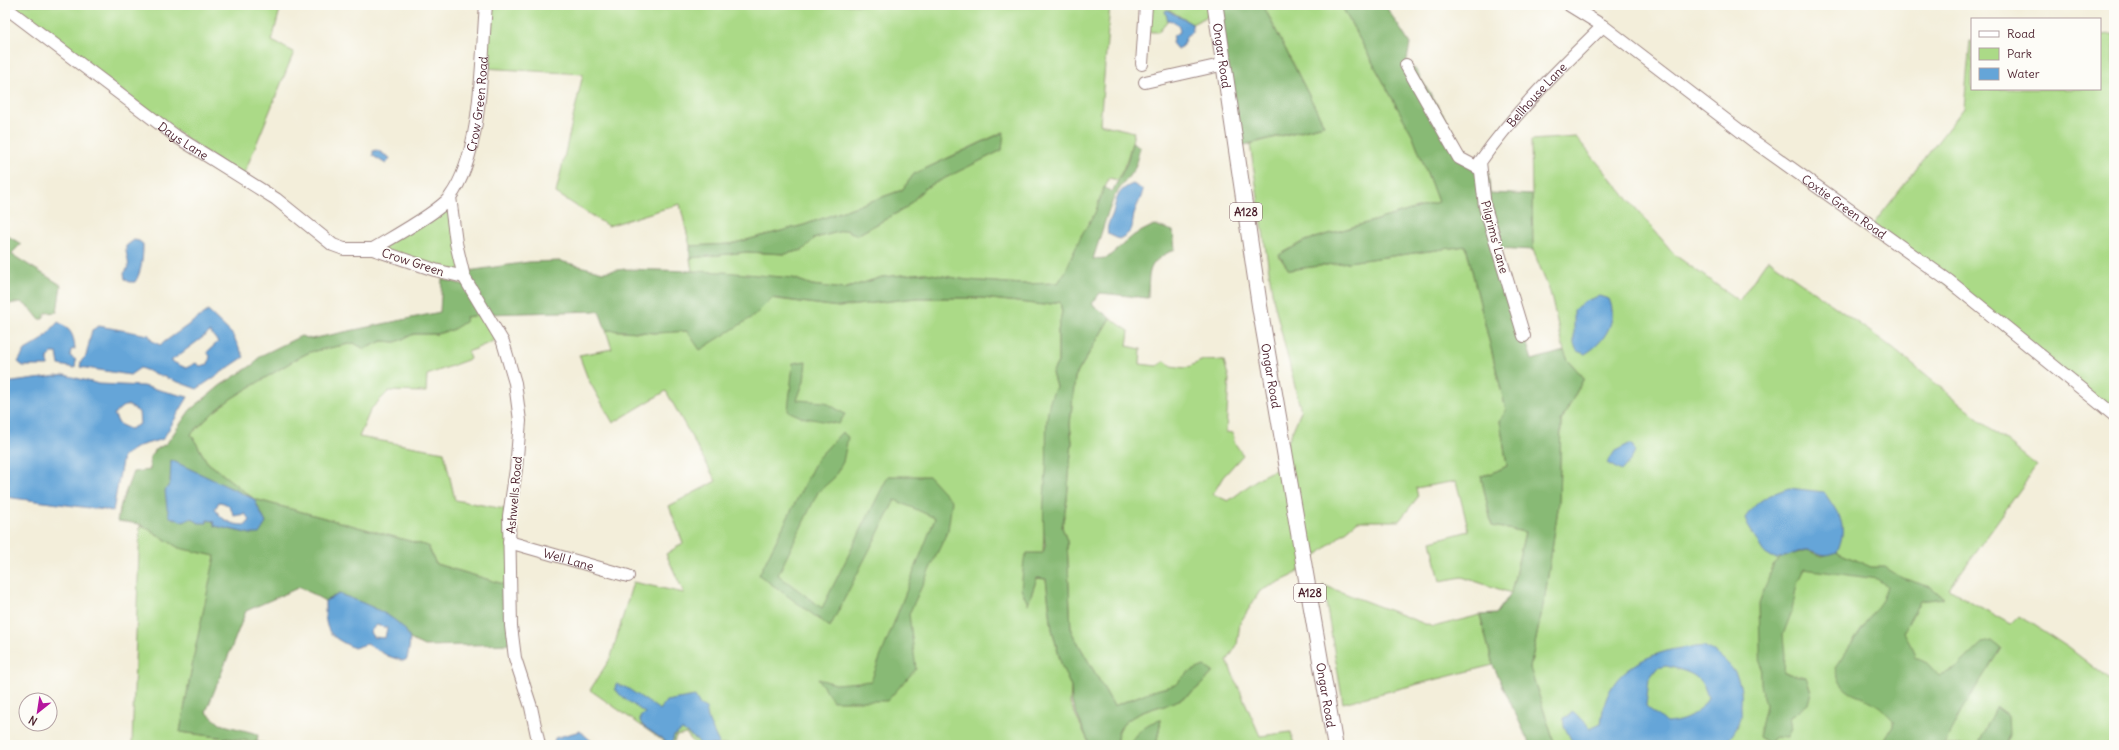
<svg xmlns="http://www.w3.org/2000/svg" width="2119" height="750" font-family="Delius,sans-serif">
  <rect width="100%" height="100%" fill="#fdfcf7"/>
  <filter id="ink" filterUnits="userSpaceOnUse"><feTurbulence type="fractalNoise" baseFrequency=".025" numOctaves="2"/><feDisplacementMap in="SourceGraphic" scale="8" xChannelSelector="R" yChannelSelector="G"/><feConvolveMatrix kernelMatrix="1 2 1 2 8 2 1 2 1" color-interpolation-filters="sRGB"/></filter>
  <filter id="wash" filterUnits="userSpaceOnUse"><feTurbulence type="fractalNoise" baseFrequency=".012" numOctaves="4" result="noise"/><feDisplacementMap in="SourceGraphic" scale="16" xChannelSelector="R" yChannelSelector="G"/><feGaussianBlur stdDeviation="0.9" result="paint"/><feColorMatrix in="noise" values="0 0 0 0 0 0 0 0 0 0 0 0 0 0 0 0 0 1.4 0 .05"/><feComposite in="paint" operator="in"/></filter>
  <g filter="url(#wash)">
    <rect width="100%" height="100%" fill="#f3eeda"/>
    <path fill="#abda87" stroke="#7a7c59" d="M5,5H281L272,41L294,52L242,179Z
      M492,5H1110L1100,124L1134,132C1131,150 1126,164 1118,180L1109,178L1095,213L1081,236L1066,272L1058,283L1022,284L967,280L925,273L882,277L844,289L812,285L793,278L692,271L690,258L747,252L785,254L803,250L815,238L846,230L857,235L906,208L925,188L1002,150L1003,132L914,174L902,190L804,225L731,244L690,246L680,204L608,226L556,193L583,74L484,68Z
      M1145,5H1215L1216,12L1192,24L1171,11H1165L1168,20L1158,32H1144Z
      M1263,5H1341L1413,136L1438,202L1305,241L1279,256L1289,270L1466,246L1506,410L1500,421L1507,466L1490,474L1481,476L1492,526L1525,532L1511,593L1462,577L1440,581L1431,541L1469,531L1456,481L1416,488L1418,497L1399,521H1358L1292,576L1260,591L1240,623L1237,645L1227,661L1260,736L1291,732L1294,745H1156L1161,720L1134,737L1129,745H1117C1113,710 1165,709 1185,697C1196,691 1205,681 1213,672L1187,673L1175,685L1149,692L1114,706L1071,631L1067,541L1062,527L1067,499L1072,442L1070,424L1075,377L1110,318L1129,331L1127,346L1141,349L1140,364L1157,366L1165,361L1171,366L1186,368L1203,360L1224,361L1229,379L1226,432L1233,433L1234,442L1243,455L1223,477L1213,494L1228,501C1244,491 1258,475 1276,470L1301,411L1273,298L1250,144L1324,125Z
      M2114,34V415L1872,226L1964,108L1970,41H1972V89H2100V35Z
      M1576,137L1675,255L1739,301L1768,259L1886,343L2037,466L1949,589L2010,624L2019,615L2069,648L2114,683V745H1555L1530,668L1545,596L1559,502L1561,421L1584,378L1568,360L1564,351L1550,292L1533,250L1531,140Z
      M450,197L464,277L373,249Z
      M769,298L839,307L916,298H983L1044,305L1060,302L1062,312L1058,331V362L1052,373L1056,387L1049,409L1043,553L1028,604L1037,578L1046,579L1052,629L1060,660L1071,687L1070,703L1090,745H696L686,734L676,736L673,745H669L590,690L611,657L633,582L684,593L666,554L683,543L669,506L716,481L666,391L613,423L588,379L579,355L612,349L606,330L654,333L688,331Z
      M486,314L500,337L489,343L468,352L470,359L427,375L426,392L389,391L371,409L359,437L444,452L455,500L510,510V586L436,564L428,546L254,499L207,462L191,434L214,412L232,398L298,358L310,352L354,343L364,349L382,341L395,342L414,334H436L452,330L466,317Z
      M140,524L179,548L216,556L195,650L180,732L277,745H132Z
      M1323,585L1433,627L1480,615L1493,665L1343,703Z"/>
    <path fill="#88ba74" stroke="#696c50" d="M1215,5H1263L1324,125L1236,147Z
      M1341,5H1385L1410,44L1406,65L1415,69L1468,156L1488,171L1490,193L1532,195L1533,250L1497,248L1532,360L1564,351L1568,360L1584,378L1561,421L1559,502L1545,596L1530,668L1555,745H1530L1493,665L1480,615L1496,614L1511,593L1525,532L1492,526L1481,476L1490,474L1507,466L1500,421L1506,410L1466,246L1289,270L1279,255L1305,241L1438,202L1413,136Z
      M1004,132L1002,150L925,188L906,208L857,235L846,230L815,238L803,250L785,254L747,252L690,258V246L731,244L804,225L902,190L914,174Z
      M1132,142L1140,147L1135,168L1115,195L1107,215L1093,259L1107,258L1134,235L1154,225L1173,231L1175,249C1147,263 1149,268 1148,298L1100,293L1092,304L1110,318L1075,377L1070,424L1072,442L1067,499L1062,527L1067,541L1071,631L1114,706L1149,692L1175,685L1187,673L1204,666L1213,672C1205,681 1196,691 1185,697C1165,709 1113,710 1117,745H1090L1072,703L1071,687L1062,667L1052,629L1046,579L1037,578L1028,604L1021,589L1024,560L1027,553H1043L1045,545C1042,520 1044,497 1046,472C1048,445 1042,411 1056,387L1052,373L1058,362V331L1062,312L1060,302L1044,305L983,298H916L839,307L772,298L754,316L700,350L687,331L658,333L606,330L599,311L486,314L466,317L465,322L452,330L436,334H414L396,342L382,341L364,349L354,343L310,352L298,358L232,398L214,412L191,434L207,462L254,499L172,461L170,483L165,491L199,523L207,520L213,521L215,526L251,534L266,523L254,499L428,546L436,564L510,586L513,644L424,646L410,639C399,614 362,604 339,594L325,601L300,587L246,611L206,712L220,724L258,734L257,742L180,732L195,650L215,556L179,548L140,524L117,521L121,504L133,472L150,470V458L154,451L167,443L190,410L221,385L254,364L260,356L301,336L311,339L440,312L442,279L465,285L468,271L529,262L560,261L603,272L625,269L723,272L793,278L812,285L844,289L882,277L925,273L967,280L1022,284L1058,283L1065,272L1081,236L1095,213L1104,187L1112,192L1127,163Z
      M5,234L21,244L11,254L61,285L57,312L46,313L43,319H39L31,309L21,302L9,304L5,288Z
      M806,361L804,381L797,400L825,402L845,414L839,424L801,417L788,411L793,363Z
      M842,432L848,437L843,462L834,478L818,492L778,575L822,608L888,476H929L952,501L948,530L909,614L916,669L887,701H833L818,679L836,684L871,681L935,518L895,500L830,627L759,575L817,459Z
      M1807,550L1822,556L1837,552L1871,567H1885L1902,578L1931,587L1944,598L1920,601L1904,631C1907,641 1913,646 1915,658L1928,663L1939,675L1955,669L1982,643L1992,641L2001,648L1961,711L1944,745H1881L1893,726V720C1889,716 1884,711 1880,707C1859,692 1842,699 1835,668L1882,600L1887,586L1877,579L1804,569L1797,583L1792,611L1783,635L1785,656L1784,673L1806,677L1811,692L1808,704L1789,718L1791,728L1787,738L1775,737L1768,743L1759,737L1766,705L1761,685L1759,604L1774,563L1780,558Z
      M1996,707L2008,716L2009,735L2005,745H1978Z
      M1161,720L1156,745H1129C1136,732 1147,722 1161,720Z"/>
    <path fill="#65a5d8" stroke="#586282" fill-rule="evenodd" d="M1167,10L1192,24L1193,32L1187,35L1182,47L1177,49L1172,43L1174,35L1180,32C1179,24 1176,22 1168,20L1165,11Z
      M377,150L390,158L386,164L373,156V151Z
      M1133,184L1143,190C1141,199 1138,203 1135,211C1130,227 1137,230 1119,239L1108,234C1106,225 1110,221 1113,213C1117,198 1117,190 1133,184Z
      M134,240L139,241L143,244C143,256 142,272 135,282H129L125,279L124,273C133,264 125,258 126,246Z
      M5,288C14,302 3,331 9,350L5,355Z
      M1599,296L1609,299C1619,320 1604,343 1585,354L1577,351L1574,344V310L1585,301Z
      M208,311L232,334L244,357L197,389L140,368L130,375L80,367L81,361L86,356L92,330L99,326L149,335L152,341L160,345ZM210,332L218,342L207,352L210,356L208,364L200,366L196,363L186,368L171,361Z
      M58,322C71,329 74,335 75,349L71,350L70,356L76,360L75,368L59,365L57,353H51L48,358V366H23L18,362L25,350L42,340Z
      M65,375L99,384L143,386L188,397L163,439L139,446L123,456L113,511L5,497V383ZM128,405L139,412L140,424L130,429L119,424L114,414L122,407Z
      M1629,444L1633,446L1635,451L1630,461L1621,471L1607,463L1615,451Z
      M171,460L254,499L266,523L259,534H251L215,526L213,521L207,520V523H199L191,518L184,522L170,517L167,508L165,491L170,483ZM219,502C228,503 231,508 234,516L245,514L250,520L246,525C231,525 223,521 215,509Z
      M1789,488L1824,492C1839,515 1849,524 1837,552C1820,559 1821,551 1807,550C1799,550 1789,557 1780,558C1764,558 1763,551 1756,539C1752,531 1747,527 1745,518C1757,500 1768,495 1789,488Z
      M339,594C357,600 403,617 409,637C411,643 408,653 407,659L403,661L388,656L367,644L354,648C327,635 325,632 325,601ZM376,625L387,628L385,638L373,637L370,632Z
      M1704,646C1729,661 1744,675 1741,705C1741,710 1742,716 1740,721C1737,729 1730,738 1725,745H1632L1623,743L1620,745H1574L1564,726L1563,718L1570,715L1572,712L1581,718L1590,728L1601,723C1605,681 1628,662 1667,651C1678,647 1692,648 1704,646ZM1666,666C1689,672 1702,674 1708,698C1699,715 1684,722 1666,723L1646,706L1649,679L1657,668Z
      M616,684L627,688L660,710L666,701L695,696L700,705L706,708L709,722L719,743L717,745H701L697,740L682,730L674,736L671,745L643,726L640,721V717L645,713L622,697L615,689Z
      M580,731L596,745H553L555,738Z"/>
  </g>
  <g filter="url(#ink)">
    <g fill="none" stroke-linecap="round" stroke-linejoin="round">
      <g stroke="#9e8682" stroke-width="14">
        <g id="minor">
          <path id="s1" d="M1569,5L1603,26L1756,143L1949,281L2114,415"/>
          <path id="s2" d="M5,7L177,137L276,199L333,245L344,249H373"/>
          <path d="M1142,64L1146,5"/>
          <path d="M1406,65L1459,158L1480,169"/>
          <path d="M1145,82L1225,64"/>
          <path id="s3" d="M450,197L456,243L464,277L435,270L373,249C391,238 439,212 450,197C483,152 481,60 486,5"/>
          <path d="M464,277L503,342L515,383L520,421L516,469L509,516L511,626L515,658L531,707L539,745"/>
          <path id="s4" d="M1524,336L1485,207L1480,162C1515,112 1559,69 1603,26"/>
          <path id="s5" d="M509,542L628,576"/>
        </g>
      </g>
      <g stroke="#9e8682" stroke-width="17">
        <g id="major">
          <path id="s6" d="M1215,5L1260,309L1335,745"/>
        </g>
      </g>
      <use href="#minor" stroke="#fff" stroke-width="12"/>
      <use href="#major" stroke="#fff" stroke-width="15"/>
    </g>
  </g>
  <g text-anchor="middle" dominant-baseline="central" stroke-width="3" stroke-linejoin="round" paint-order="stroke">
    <g fill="#fdfcf7" stroke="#806168" stroke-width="1">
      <rect x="1230" y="203" width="32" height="18" rx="3"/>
      <rect x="1294" y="584" width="32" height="18" rx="3"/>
    </g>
    <g font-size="11" font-weight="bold" fill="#4a1f2b">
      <text x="1246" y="212">A128</text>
      <text x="1310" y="593">A128</text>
    </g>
    <g font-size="12" fill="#4a1f2b" stroke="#fdfcf7">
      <text stroke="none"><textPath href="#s6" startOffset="51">Ongar Road</textPath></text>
      <text stroke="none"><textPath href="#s4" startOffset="268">Bellhouse Lane</textPath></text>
      <text stroke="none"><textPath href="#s3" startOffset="368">Crow Green Road</textPath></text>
      <text stroke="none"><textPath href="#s2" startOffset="223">Days Lane</textPath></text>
      <text stroke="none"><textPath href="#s1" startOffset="341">Coxtie Green Road</textPath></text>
      <text transform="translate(1495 237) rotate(75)">Pilgrims' Lane</text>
      <text transform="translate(413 262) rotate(18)">Crow Green</text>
      <text stroke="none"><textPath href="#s6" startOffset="375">Ongar Road</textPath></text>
      <text transform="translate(514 495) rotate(-85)">Ashwells Road</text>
      <text stroke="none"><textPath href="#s5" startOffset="62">Well Lane</textPath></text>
      <text stroke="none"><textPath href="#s6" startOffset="699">Ongar Road</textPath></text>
    </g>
  </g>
  <rect width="2119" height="750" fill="none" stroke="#fdfcf7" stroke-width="20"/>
  <rect x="1971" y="18" width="130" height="72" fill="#fdfcf7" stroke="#b5a4a5"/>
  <rect x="1979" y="31" width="20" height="6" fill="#ffffff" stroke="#b5a4a5"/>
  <text x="2007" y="38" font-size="12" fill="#4a1f2b">Road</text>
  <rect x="1979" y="48" width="20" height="12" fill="#abda87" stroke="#b5a4a5"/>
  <text x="2007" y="58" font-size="12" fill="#4a1f2b">Park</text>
  <rect x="1979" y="68" width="20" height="12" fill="#65a5d8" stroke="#b5a4a5"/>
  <text x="2007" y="78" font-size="12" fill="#4a1f2b">Water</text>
  <g transform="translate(38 712) rotate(210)"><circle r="19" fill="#fdfcf7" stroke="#b5a4a5"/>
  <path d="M0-3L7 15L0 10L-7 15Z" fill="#b5179e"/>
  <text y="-6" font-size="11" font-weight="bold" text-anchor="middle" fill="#4a1f2b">N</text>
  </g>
</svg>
